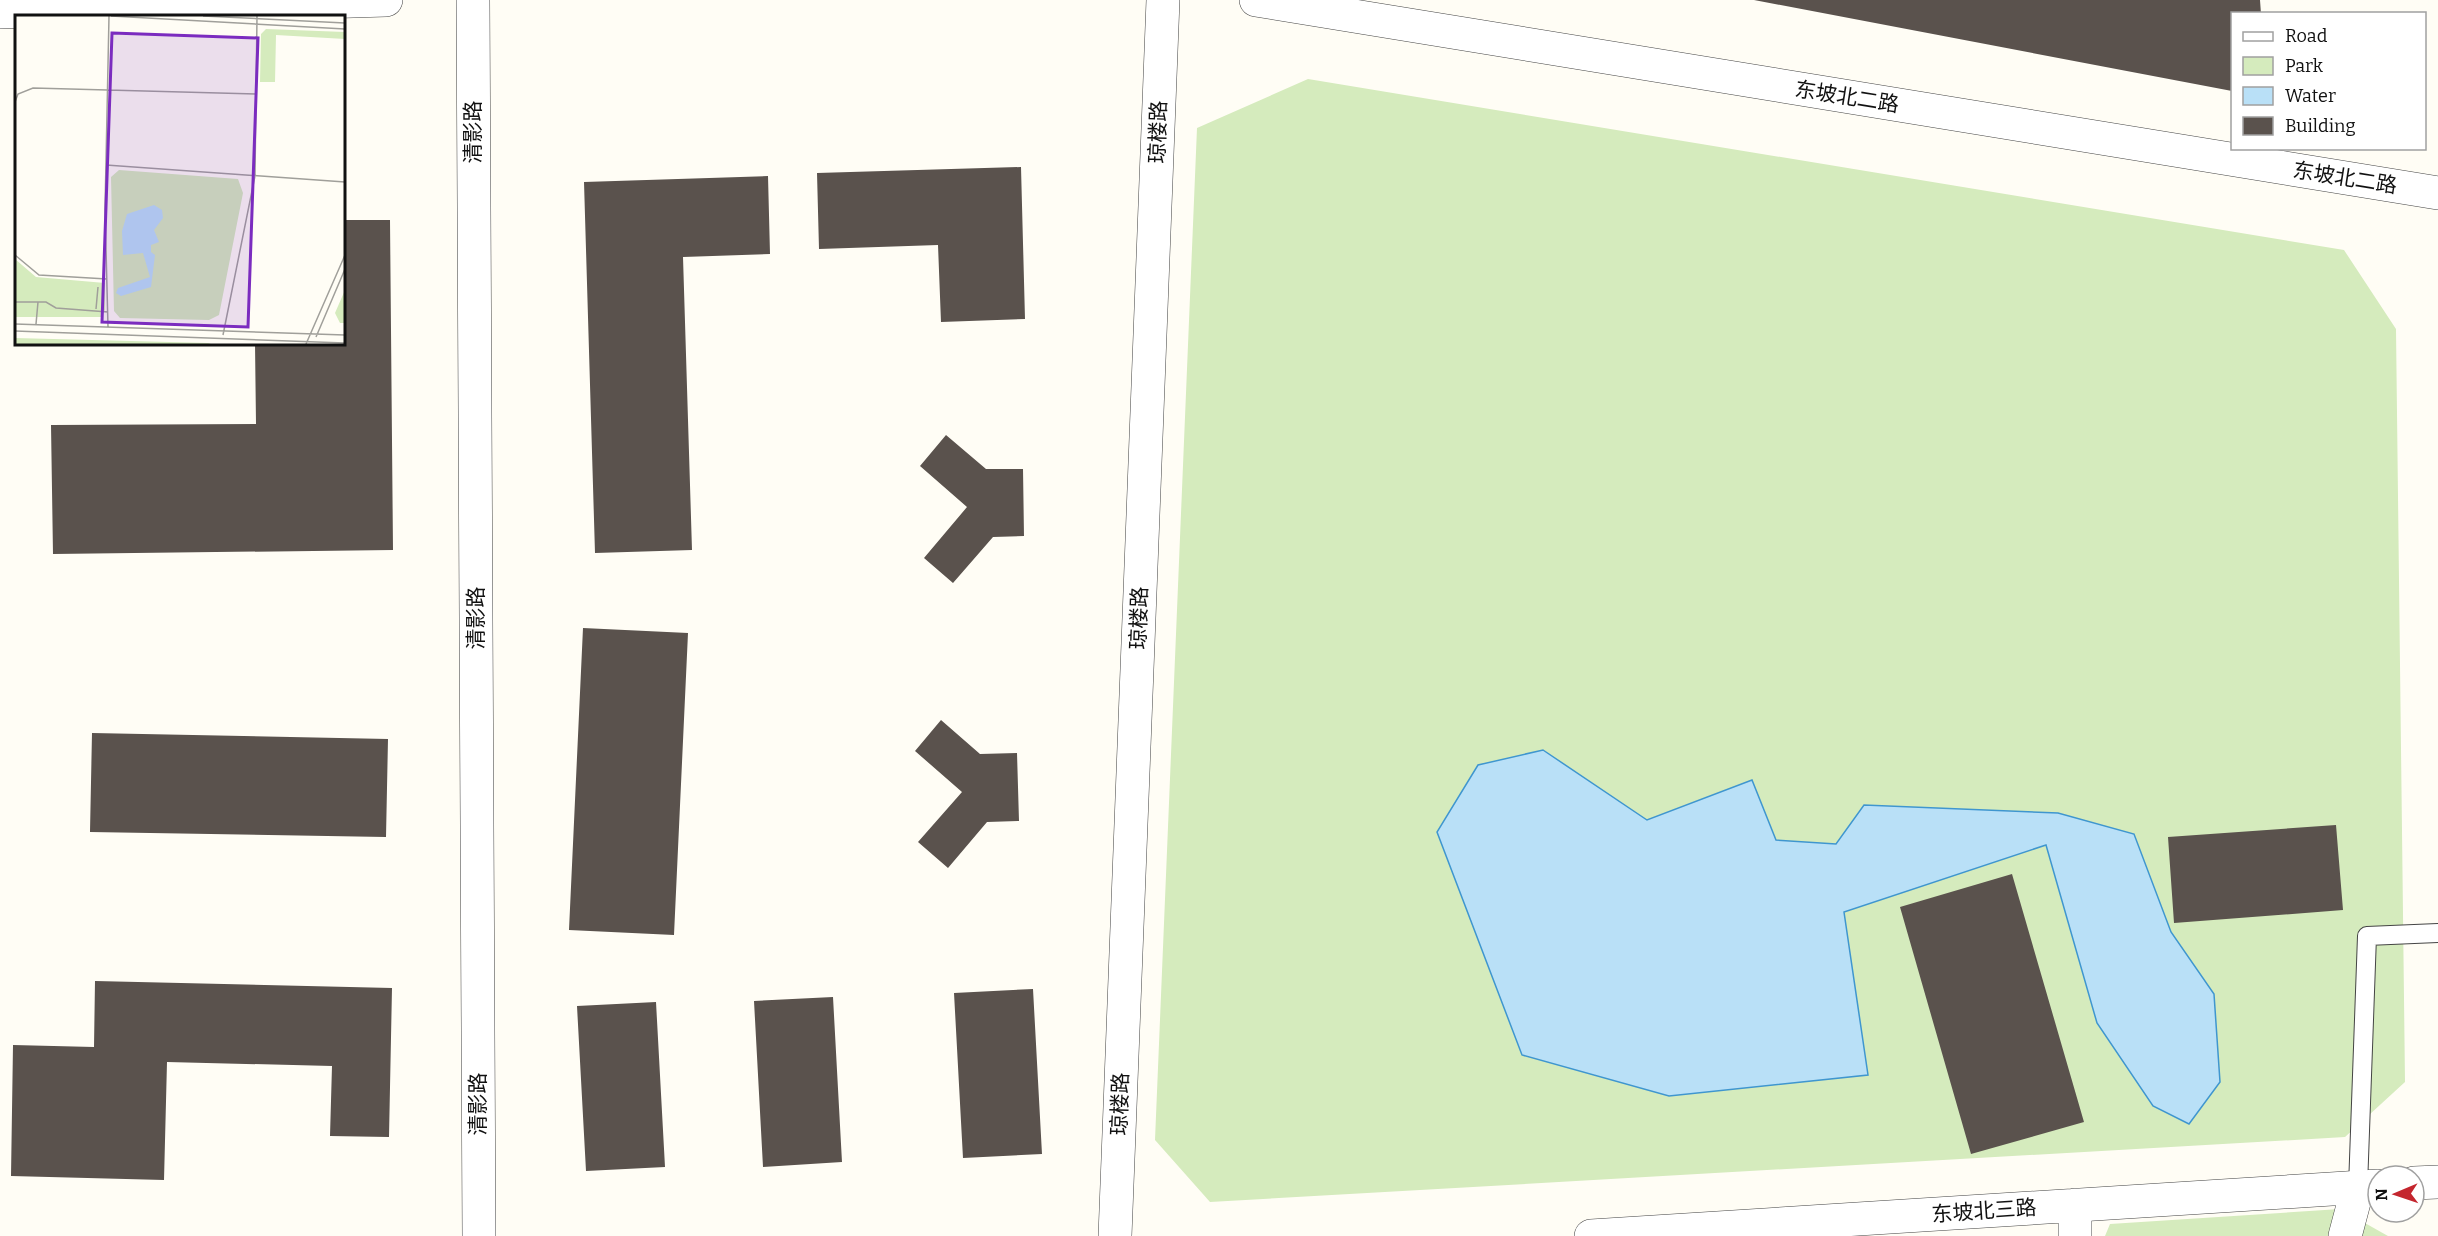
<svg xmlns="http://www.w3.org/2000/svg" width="2438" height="1236" font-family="Bitter,'Noto Sans SC',serif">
  <rect width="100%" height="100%" fill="#fffdf5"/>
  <path fill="#d5ebbd" d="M1308,79L2344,250L2396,329L2405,1082L2345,1137L1210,1202L1155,1140L1197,128Z
    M2340,1209L2388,1236H2105L2110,1224Z"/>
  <path fill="#b9e0f7" stroke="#3f96cf" stroke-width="1.5" d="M1543,750L1647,820L1752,780L1776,840L1836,844L1864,805L2058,813L2134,834L2171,932L2214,994L2220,1082L2189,1124L2153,1106L2097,1023L2046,845L1844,912L1868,1075L1669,1096L1522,1055L1437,832L1478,765Z"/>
  <path fill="#5a524d" d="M1754,0H2260L2261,14H2232V91Z
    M1021,167L1025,319L941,322L938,245L819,249L817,173Z
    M768,176L770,254L683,257L692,550L595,553L584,182Z
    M344,220H390L393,550L53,554L51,425L256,424L255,344H344Z
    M946,435L986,469H1023L1024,536L993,537L953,583L924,558L967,507L920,466Z
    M583,628L688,633L674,935L569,930Z
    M941,720L980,754L1017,753L1019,821L987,822L948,868L918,842L962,792L915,751Z
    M92,733L388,739L386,837L90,832Z
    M2336,825L2343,910L2174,923L2168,837Z
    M2012,874L2084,1122L1971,1154L1900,907Z
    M95,981L392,988L389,1137L330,1136L332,1066L167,1062L164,1180L11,1176L13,1045L94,1047Z
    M1033,989L1042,1154L963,1158L954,993Z
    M833,997L842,1162L763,1167L754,1001Z
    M656,1002L665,1167L586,1171L577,1006Z"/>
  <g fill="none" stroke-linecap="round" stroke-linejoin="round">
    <g stroke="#444" stroke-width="20">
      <path id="lane" d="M2358,1187L2367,936L2438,933"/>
    </g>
    <g stroke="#444" stroke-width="34">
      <path id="street" d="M473,0L479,1236
        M1256,0L2438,193
        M0,12L386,0
        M2414,1183L2438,1182
        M1115,1236L1163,0
        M1591,1236L2378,1186
        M2075,1236V1205
        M2345,1236L2358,1187"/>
    </g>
    <use href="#lane" stroke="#fff" stroke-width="18"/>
    <use href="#street" stroke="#fff" stroke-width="33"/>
  </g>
  <g text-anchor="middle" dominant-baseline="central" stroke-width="6" stroke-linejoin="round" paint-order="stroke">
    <g font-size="21" fill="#111" stroke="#fff">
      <text transform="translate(1847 97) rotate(9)">东坡北二路</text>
      <text transform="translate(473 132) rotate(-90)">清影路</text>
      <text transform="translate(1158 132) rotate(-88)">琼楼路</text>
      <text transform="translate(2345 178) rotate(9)">东坡北二路</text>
      <text transform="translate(476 618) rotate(-90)">清影路</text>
      <text transform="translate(1139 618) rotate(-88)">琼楼路</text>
      <text transform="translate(478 1104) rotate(-90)">清影路</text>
      <text transform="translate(1120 1104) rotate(-88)">琼楼路</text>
      <text transform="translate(1984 1211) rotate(-4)">东坡北三路</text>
    </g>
  </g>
  <g transform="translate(15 15)">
    <rect width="330" height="330" fill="#fffdf5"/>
    <path d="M251,14L330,17V24L261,20L260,67H245L246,19ZM104,155L223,164L228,178L204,300L194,305L105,303L99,296L96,162ZM0,244L21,262L90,268V295L86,302H0ZM330,275V308H325L320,298ZM0,323L193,328L196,329H0Z" fill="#d5ebbd"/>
    <path d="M139,190L147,195L148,203L139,215L144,227L136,230V237L140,240L136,272L106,281L101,278L103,273L135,262L128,238L108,240L107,216L112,199Z" fill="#b9e0f7"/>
    <path fill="none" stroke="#a09f9a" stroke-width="1.5" d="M96,1L330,14M188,1L330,8M0,87L3,79L18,73L241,79M91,150L330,167M0,240L24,260L92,264M0,287H31L41,293L93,297M81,294L83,272M0,309L330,320M21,309L23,287M93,312L90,195L94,1M0,316L330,328M208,320L240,161L242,1M301,322L330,254M291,329L330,240"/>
    <path fill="#7b2cbf" fill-opacity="0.15" stroke="#7b2cbf" stroke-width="3" d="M97,18L243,23L233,312L87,307Z"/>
    <rect width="330" height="330" fill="none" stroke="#111" stroke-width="3"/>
  </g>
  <rect x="2231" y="12" width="195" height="138" fill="#ffffff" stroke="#a0a0a0" stroke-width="1.5"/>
  <rect x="2243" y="32" width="30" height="9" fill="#ffffff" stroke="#a0a0a0" stroke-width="1.5"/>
  <text x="2285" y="42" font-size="18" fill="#111111">Road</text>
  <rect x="2243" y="57" width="30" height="18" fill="#d5ebbd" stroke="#a0a0a0" stroke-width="1.5"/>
  <text x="2285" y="72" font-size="18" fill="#111111">Park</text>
  <rect x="2243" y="87" width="30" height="18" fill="#b9e0f7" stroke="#a0a0a0" stroke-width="1.5"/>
  <text x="2285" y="102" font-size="18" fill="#111111">Water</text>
  <rect x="2243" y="117" width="30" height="18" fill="#5a524d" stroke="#a0a0a0" stroke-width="1.5"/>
  <text x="2285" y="132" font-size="18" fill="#111111">Building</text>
  <g transform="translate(2396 1194) rotate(268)"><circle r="28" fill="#ffffff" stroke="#a0a0a0" stroke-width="1.5"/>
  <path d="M0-4.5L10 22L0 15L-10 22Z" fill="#c4262e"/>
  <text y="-9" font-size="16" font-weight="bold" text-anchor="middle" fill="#111111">N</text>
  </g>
</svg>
